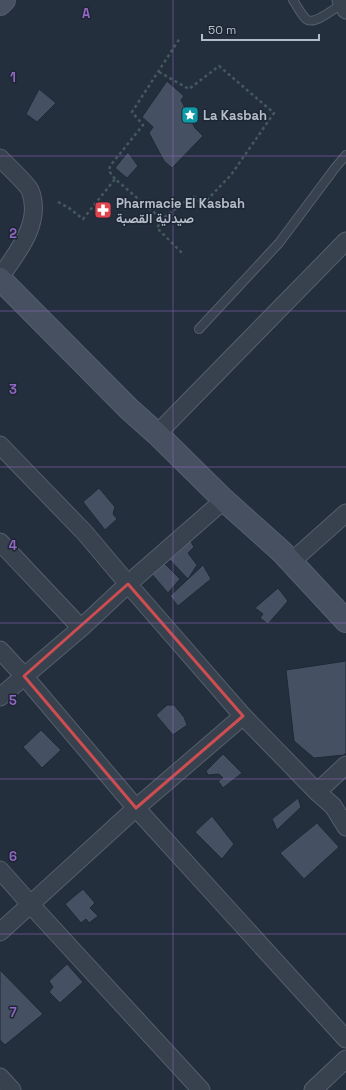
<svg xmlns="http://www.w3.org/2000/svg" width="346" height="1090" font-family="'Space Grotesk',Vazirmatn,sans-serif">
  <rect width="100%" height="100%" fill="#242f3e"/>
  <path fill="#455162" stroke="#1f2835" d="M167,81L184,96L181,100L195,128L203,136L172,168L164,161L149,133L153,127L142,117Z
    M39,89L56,103L37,122L26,114Z
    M128,152L138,166L127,178L115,168Z
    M99,488L115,507L113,514L117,519L105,530L83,502Z
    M189,538L194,547L188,553L197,565L188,579L167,557Z
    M163,562L180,579L168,593L150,572Z
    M203,565L211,579L178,606L170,596Z
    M278,588L288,601L268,624L260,618L263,614L255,608Z
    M346,661V753L344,755L314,758L294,741L286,670Z
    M167,705H174L184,717L187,725L173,735L156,715Z
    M41,730L61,750L42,768L23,747Z
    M223,754L242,773L223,788L218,781L223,778L219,774L208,775L206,771Z
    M298,798L301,807L277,830L272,819Z
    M212,816L234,844L222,859L195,832Z
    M317,823L339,847L304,879L280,853Z
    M83,889L95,903L90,908L98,916L89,923L86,919L81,923L65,904Z
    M67,964L83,982L60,1003L49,992L53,987L49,981Z
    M0,970L43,1014L5,1045L0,1040Z"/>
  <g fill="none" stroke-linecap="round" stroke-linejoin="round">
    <g stroke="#565f6c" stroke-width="10">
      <path id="lane" d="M293,0C297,6 301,14 306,19C314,26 335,8 343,3
        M199,329L279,243L335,168L346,155"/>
    </g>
    <g stroke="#565f6c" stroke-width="19">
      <path id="street" d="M341,0L346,10
        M0,158C6,164 27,184 30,190C43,222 17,253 0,277
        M157,434L346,241
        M0,445L85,533L128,584L243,716L317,792L333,806L346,827
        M0,542L81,628
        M291,562L346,513
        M0,650L24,676L136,808L346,1039
        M0,697L81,628L128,584L224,500
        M317,792L346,765
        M0,870L31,905L201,1090
        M0,932L136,808L243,716
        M0,1077L12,1090
        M313,1090L346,1059"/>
    </g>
    <g stroke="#565f6c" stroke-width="24">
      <path id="secondary" d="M0,4L4,0
        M0,279L129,409L157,434L224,500L282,552L346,621"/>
    </g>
    <path stroke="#44595c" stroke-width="2.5" stroke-dasharray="3 3" stroke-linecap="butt" d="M159,72L189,89L219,66L274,113L231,175L203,204L193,196L162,219L157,228L184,255
      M115,179L109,171L110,166L143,125L132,112L180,38
      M58,202L69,208L83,219L115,179L162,219"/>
    <use href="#lane" stroke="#38414e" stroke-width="8"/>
    <use href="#street" stroke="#38414e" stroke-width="17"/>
    <use href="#secondary" stroke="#465061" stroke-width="22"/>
  </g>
  <path fill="none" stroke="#ce4d50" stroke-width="3" stroke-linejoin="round" d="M128,584L243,716L136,808L24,676Z"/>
  <path fill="none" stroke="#9266c3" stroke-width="1" stroke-opacity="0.55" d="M173,0V1090M0,156H346M0,311H346M0,467H346M0,623H346M0,779H346M0,934H346"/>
  <defs>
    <g id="sight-square" transform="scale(0.9)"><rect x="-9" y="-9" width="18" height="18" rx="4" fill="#0f9aa8" stroke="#1d2633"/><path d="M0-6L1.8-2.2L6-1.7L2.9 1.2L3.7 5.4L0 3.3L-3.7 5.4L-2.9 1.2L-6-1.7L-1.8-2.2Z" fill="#fff"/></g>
    <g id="pharmacy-square" transform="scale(0.9)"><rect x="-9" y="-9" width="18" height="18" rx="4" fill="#e0444e" stroke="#1d2633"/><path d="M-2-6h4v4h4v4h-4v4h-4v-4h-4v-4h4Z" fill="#fff"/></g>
  </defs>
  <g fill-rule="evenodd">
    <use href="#sight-square" x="190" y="115"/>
    <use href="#pharmacy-square" x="103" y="210"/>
  </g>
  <g text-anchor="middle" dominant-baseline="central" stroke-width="3" stroke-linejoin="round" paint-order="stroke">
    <g font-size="13" font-weight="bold" fill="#b4bcc9" stroke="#1d2633" text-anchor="start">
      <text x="203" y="115">La Kasbah</text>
      <text x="116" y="203">Pharmacie El Kasbah<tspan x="116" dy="15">صيدلية القصبة</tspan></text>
    </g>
  </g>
  <g font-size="13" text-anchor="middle" font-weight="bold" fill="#9266c3" stroke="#1d2633" stroke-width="3" stroke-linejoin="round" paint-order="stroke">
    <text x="86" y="18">A</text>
    <text x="13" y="82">1</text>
    <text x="13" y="238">2</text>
    <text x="13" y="394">3</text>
    <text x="13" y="550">4</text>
    <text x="13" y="705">5</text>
    <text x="13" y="861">6</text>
    <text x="13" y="1017">7</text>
  </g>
  <path d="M202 34v6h117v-6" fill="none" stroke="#b4bcc9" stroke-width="2"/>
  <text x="208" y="34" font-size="12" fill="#b4bcc9" stroke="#1d2633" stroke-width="3" paint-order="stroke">50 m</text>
</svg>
